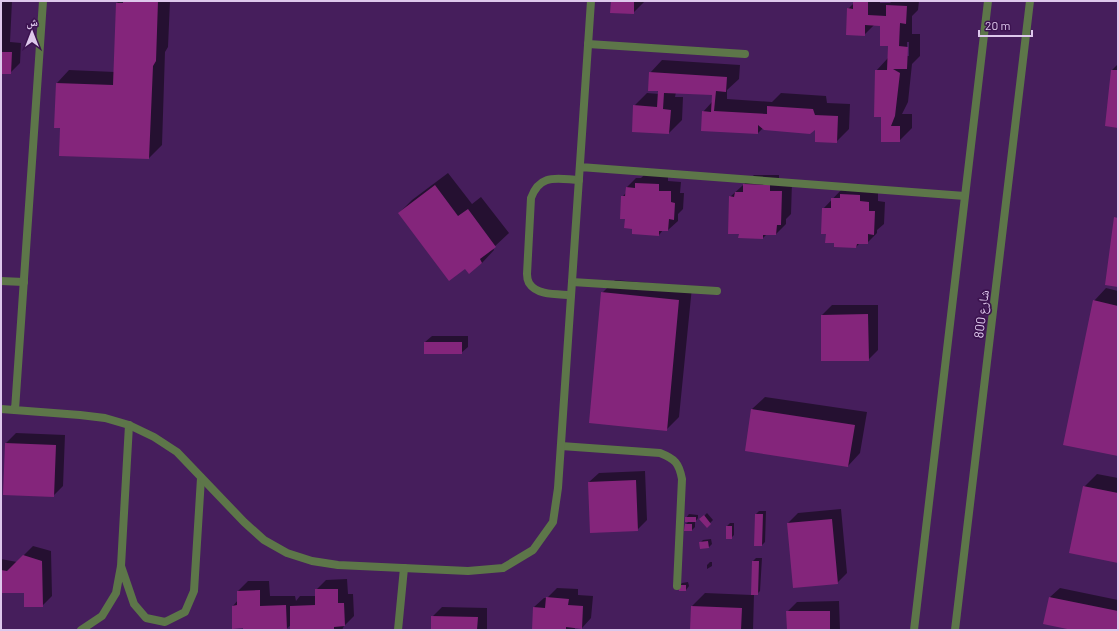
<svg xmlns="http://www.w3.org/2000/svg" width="1119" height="631" font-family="Barlow,'Noto Naskh Arabic',sans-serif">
  <rect width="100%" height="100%" fill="#461e5c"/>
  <path fill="#0007" fill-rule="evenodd" d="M1,1H12L10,42L21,43L20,63L10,73H1Z
    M119,1H170L168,47L165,52L162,145L149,158L61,127H55L57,83L69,70L115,72L117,3Z
    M612,1H645L633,13Z
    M854,1H880V3H890L892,1H919L918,10L912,16V34H920V56L912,64L908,102L902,114H912V128L899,141L882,116L876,71L888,58L889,45L881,25H874L864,35L848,9L854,3ZM907,42H909V56H907Z
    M662,60L740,65L739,79L727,90V99L772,102L781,93L826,96L827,103L850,104L849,129L836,142L816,128H763L758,133L703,112L712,102L713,94L676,92L675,97H683L682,120L669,133L634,106L647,93L659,94L650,73Z
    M1118,64V127L1112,70Z
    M448,173L472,204L481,197L509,233L493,248L494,250L482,263L469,272L466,268L399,213L412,200Z
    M646,173L668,174V181L681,182L680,193H684L683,209L678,214V221L668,230H663L659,235L633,228L626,218L622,197L626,193L627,187L636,178H641Z
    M754,175H779V181L792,182L791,214L786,219V224L776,234H767L763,238L740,233L730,197Z
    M842,189L878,192V201L885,202L884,224L877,230V233L867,243H860L856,247L835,242L827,233L823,209Z
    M615,280L692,287L679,417L666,430L602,293Z
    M1106,288L1118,291V455L1094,301Z
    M832,305H878V350L868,360L822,315Z
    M432,336H468V347L461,353L425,342Z
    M765,397L867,412L860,453L848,466L752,409Z
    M16,433L65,435L63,486L53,496L6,443Z
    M645,471L647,520L637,530L589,482L599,473Z
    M1097,474L1118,478V562L1084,487Z
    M841,509L847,573L837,583L788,523L798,513Z
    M759,511H766L765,542L762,545H755L756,514Z
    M707,513L713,520L707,526L704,516Z
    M689,514L698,515V518L695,522V527L692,530L686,524L689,521L686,518Z
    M730,523H734V535L731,538L727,526Z
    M711,539L712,544L709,547L700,543L703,540Z
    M33,546L51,551L52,596L42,606L25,592H1V559L17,562Z
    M756,558H762L760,591L757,594H754L753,630H691L692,606L705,593L752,595L753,561Z
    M710,562H712V566L707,569V565Z
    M347,579L348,594H353L354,616L344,626L342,630H304L291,625L286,629L244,630L243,627L233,606L238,600V591L248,581H269L270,596H295L296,601L300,596H316V590L326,580Z
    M688,582L689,586L686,590L679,586L682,583Z
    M557,588L578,589V595L593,596L591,618L582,628L575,627V630H533L534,607L544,598H547Z
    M1060,588L1118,600V630H1077L1050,597Z
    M839,601L840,630H788L787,612L797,602Z
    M442,607L487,608V630H432V617Z"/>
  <path fill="#84257b" d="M123,1H158L156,61L153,66L149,159L59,156L60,128H54L56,83L113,85L116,3H123Z
    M611,1H634V14L610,13Z
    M853,1H868V15L886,16V5L907,6L906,24L900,23L899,46L908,47L907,69H893L900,73L895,116L891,126H900V142H881V117H874L875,70H887L888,46H880V26L865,25V36L846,35L847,8L853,9Z
    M1,52H12L11,74H1Z
    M1111,70H1118V128L1105,126Z
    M649,72L727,77L726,92L716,91L714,111L767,114V106L813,109L815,115L838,116L837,143L815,142V130L810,134L764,130L758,125V134L701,131L702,111L711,112L712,95L664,93L663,109L671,110L669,134L632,132L633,105L657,107L658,91H648Z
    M635,183L659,184V191H671V202L675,203L674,220L669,219L668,231H659V236L632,234V229L624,228L625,219H620L621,196H625L626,187L635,188Z
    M743,184L770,185V191H782L781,225H777L776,235H763V239L738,238L739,234H728L729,196L734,197L735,192H743Z
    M435,185L458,216L468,209L496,247L480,259L482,263L469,274L465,269L449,281L398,213Z
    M840,194L860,195V201L869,202V211H875L874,235L868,234V244H857L856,248L834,247V243H825L826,234H821L822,208H831V198H840Z
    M1114,217L1118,218V287L1105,285Z
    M601,292L679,300L667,431L589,423Z
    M1093,300L1118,306V456L1063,445Z
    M868,314L869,361H821V315Z
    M424,342H462V354H424Z
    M751,409L855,425L848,467L745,451Z
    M5,443L56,445L54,497L3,495Z
    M636,480L638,531L590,533L588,482Z
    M1083,486L1118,493V563L1069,553Z
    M755,514H763L762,546H754Z
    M704,515L711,524L707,528L699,519Z
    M685,517H696V522H685Z
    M832,519L838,584L793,588L787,523Z
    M685,524H692V531H684Z
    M726,526H732V539H726Z
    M708,541L709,548L700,549L699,542Z
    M23,555L42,561L43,607H24V593H1V570L7,571Z
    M752,561H759L758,595H751Z
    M678,585H686V591H679Z
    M315,589H338V603H344L345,626L334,627V630H290V606L315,605Z
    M260,590V606L286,605L287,630H243V628L232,629V606L237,605V591Z
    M546,597L569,599L568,605L583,606L582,629L566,627V630H532L533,607L545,608Z
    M1049,597L1118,611V630H1072L1043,624Z
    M691,606L742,608L741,630H690Z
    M786,611H830V630H787Z
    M431,616L478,617L477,630H431Z"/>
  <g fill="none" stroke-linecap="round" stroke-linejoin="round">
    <path stroke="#5d7649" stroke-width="8" d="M588,44L745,54
      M1,281L24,282
      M572,282L717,291
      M571,295C558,294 537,296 529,283C528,281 527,277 527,274L531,198C540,173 557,179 579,180
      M561,446L660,453C675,459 679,463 682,479L677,586
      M121,566L134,604L146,618L165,622L185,612L194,591L201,478
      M81,630L102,616L116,593L121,566L129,425
      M398,630L404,568"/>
    <path stroke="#5d7649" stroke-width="8" d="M580,167L965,196
      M1,409L80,415L105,418L129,425L154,437L177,452L244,522L264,540L287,553L312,561L338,565L468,571L503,568L533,550L553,522L558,488L591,1
      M15,410L43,1
      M914,630L988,1
      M955,630L1030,1"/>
  </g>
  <g text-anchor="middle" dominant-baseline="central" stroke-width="3.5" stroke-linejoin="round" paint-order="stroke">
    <g font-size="13" fill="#dec8ec" stroke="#3c1350">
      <text transform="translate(981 314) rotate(-83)">شارع 800</text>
    </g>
  </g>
  <rect width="1119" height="631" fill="none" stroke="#dec8ec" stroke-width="4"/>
  <g transform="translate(32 32)" stroke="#3c1350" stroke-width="3" paint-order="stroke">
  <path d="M0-3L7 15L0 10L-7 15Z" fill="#dec8ec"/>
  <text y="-6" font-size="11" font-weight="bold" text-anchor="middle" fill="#dec8ec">ش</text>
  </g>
  <path d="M979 30v6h53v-6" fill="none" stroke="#dec8ec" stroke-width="2"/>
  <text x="985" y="30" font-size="12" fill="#dec8ec" stroke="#3c1350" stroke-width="3" paint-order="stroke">20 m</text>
</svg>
